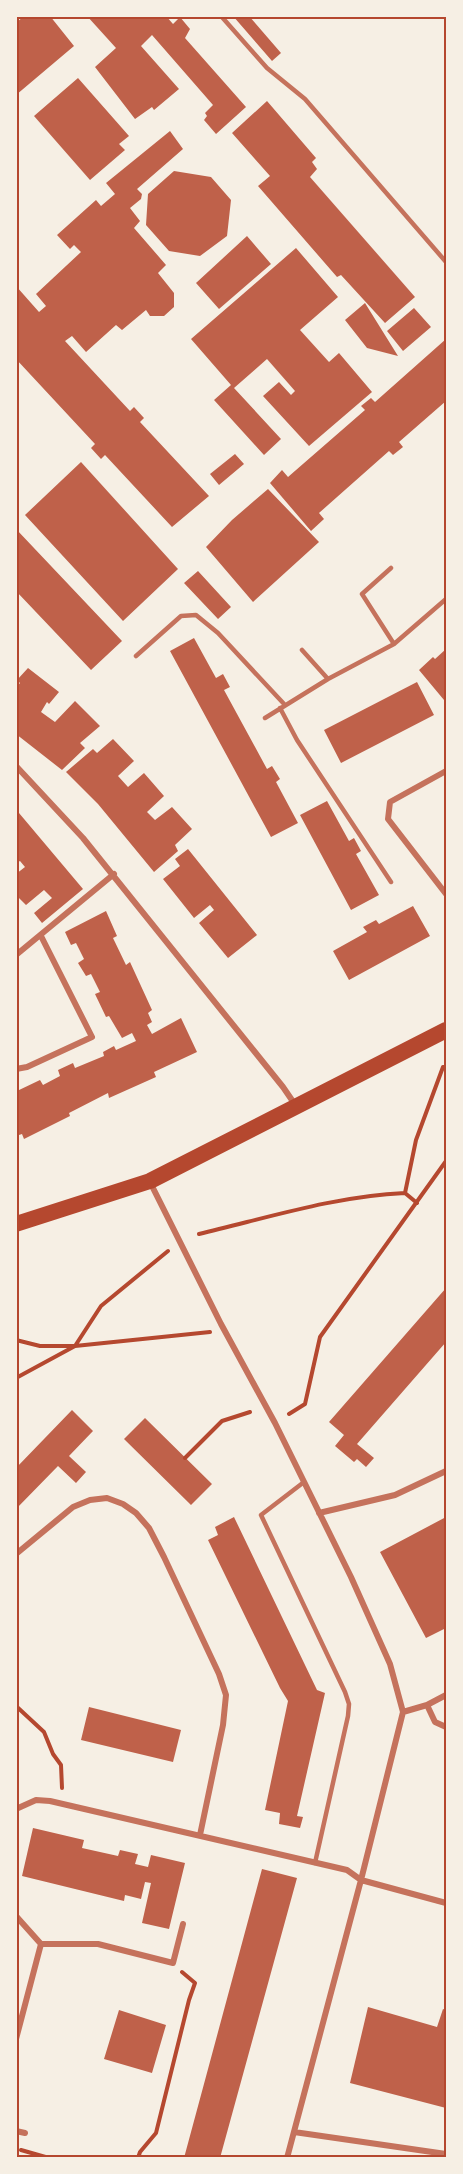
<svg xmlns="http://www.w3.org/2000/svg" width="463" height="2174" font-family="'DejaVu Sans',sans-serif">
  <rect width="100%" height="100%" fill="#f6efe4"/>
  <path fill="#bf614a" d="M24,16H50L74,46L16,95V23Z
    M87,16H166L173,24L180,17L190,29L185,38L246,107L216,134L204,120L207,116L205,113L213,105L152,35L141,46L179,89L154,110L152,107L135,119L95,67L116,48Z
    M233,16H249L281,53L272,61Z
    M78,78L129,136L119,144L125,150L90,180L34,116Z
    M267,101L316,158L312,162L317,169L310,177L415,297L385,323L341,275L337,277L258,186L270,176L232,133Z
    M170,131L183,149L137,189L142,194L141,199L130,208L140,221L134,228L166,265L158,273L174,293V307L164,316H150L146,310L122,330L116,325L86,352L72,336L65,341L130,411L134,407L144,418L140,422L209,496L172,527L105,455L101,459L91,448L95,444L16,359V286L39,312L46,306L36,294L81,252L74,245L70,249L57,235L96,200L101,206L115,194L106,183Z
    M174,171L211,177L231,200L227,236L200,256L169,251L146,225L148,194Z
    M247,236L271,264L219,309L196,283Z
    M296,248L338,297L300,330L329,362L339,353L372,392L309,446L263,396L279,382L291,395L295,391L267,359L234,388L281,439L264,455L214,400L231,385L191,339Z
    M365,303L398,356L367,348L345,320Z
    M414,308L431,327L403,351L387,331Z
    M446,339V401L399,442L403,447L393,455L389,451L319,513L324,519L311,531L270,483L282,470L288,477L365,410L361,406L371,398L375,402Z
    M235,454L244,464L219,485L210,474Z
    M81,462L178,569L123,621L25,515Z
    M268,489L319,542L253,602L206,547L232,520Z
    M16,529L122,641L91,670L16,591Z
    M198,571L231,607L218,619L184,583Z
    M194,638L216,678L223,674L230,687L224,690L267,769L272,766L280,779L276,782L298,823L271,837L170,651Z
    M446,649V697L444,700L419,670L433,657L435,659Z
    M28,668L59,692L49,704L47,702L41,712L55,722L75,701L100,726L80,743L85,748L62,770L16,734V688L20,683L17,680Z
    M417,682L434,715L341,763L324,730Z
    M113,739L134,761L118,776L128,787L144,773L164,796L147,812L155,820L172,807L192,829L175,845L178,851L154,872L98,804L66,772L93,749L97,753Z
    M327,801L349,841L354,838L361,851L356,854L379,895L351,910L300,815Z
    M19,813L83,889L42,923L34,913L52,898L44,890L26,905L16,895V874L25,867L20,861L16,863V815Z
    M188,849L257,935L228,958L199,923L214,910L210,905L194,918L163,879L180,866L175,859Z
    M413,906L430,936L349,980L333,951L367,932L363,927L376,920L379,924Z
    M106,911L117,936L113,938L126,965L130,962L152,1010L148,1013L152,1022L147,1025L152,1034L181,1018L197,1052L154,1072L156,1077L109,1098L108,1093L69,1113L70,1116L24,1139L22,1134L16,1136V1096L19,1095L17,1091L40,1080L43,1085L60,1076L58,1070L73,1063L75,1068L104,1056L103,1052L114,1046L116,1050L136,1041L132,1033L122,1038L109,1016L106,1017L95,994L100,992L91,974L86,976L78,963L84,959L76,943L71,945L65,932Z
    M446,1288V1342L357,1444L374,1458L366,1467L357,1459L354,1462L335,1446L344,1435L329,1422Z
    M72,1410L93,1431L69,1456L86,1472L76,1483L58,1466L16,1509V1468Z
    M145,1418L212,1484L191,1505L124,1439Z
    M234,1517L317,1690L325,1693L297,1816L303,1817L300,1828L279,1824L280,1813L265,1810L288,1701L280,1688L208,1540L218,1535L215,1527Z
    M446,1517V1628L426,1638L380,1552Z
    M89,1707L181,1730L173,1762L81,1740Z
    M33,1828L84,1840L82,1848L118,1856L120,1850L138,1854L135,1864L148,1867L151,1855L185,1863L169,1929L142,1923L151,1883L145,1882L141,1899L125,1895L124,1901L22,1876Z
    M262,1869L297,1878L220,2158H184Z
    M368,2007L437,2027L443,2009L446,2010V2108L350,2083Z
    M119,2010L166,2025L152,2073L104,2059Z"/>
  <g fill="none" stroke-linecap="round" stroke-linejoin="round">
    <path stroke="#b5482f" stroke-width="4" d="M417,1203L405,1193L416,1140L443,1067
      M199,1234C267,1218 335,1196 405,1193
      M16,1340L40,1346H75L210,1332
      M16,1378L75,1346L101,1306L168,1251
      M289,1414L305,1404L320,1337L446,1161
      M185,1458L222,1421L250,1412
      M16,1706L44,1732L53,1754L61,1765L62,1788
      M21,2150L49,2158
      M138,2158L140,2152L156,2133L189,2000L195,1983L182,1972"/>
    <path stroke="#c5725c" stroke-width="4.5" d="M221,16L267,68L305,99L446,262
      M391,568L362,594L394,644
      M302,650L328,679
      M136,656L181,616L196,615L218,633L285,705
      M280,708L297,740L391,882
      M265,718L328,679L394,644L446,599
      M304,1482L261,1515L345,1692L349,1704L348,1716L315,1863"/>
    <path stroke="#c5725c" stroke-width="6" d="M16,766L83,838L283,1087L296,1106
      M446,771L390,802L388,819L446,894
      M16,955L114,874
      M16,1069L27,1067L92,1037L41,936
      M150,1182L221,1324L275,1423L351,1577L390,1664L403,1712L361,1880L287,2158
      M319,1513L395,1495L446,1471
      M16,1554L73,1507L90,1500L107,1498L123,1504L136,1513L149,1528L164,1557L219,1674L226,1695L223,1725L200,1835
      M427,1705L435,1722L446,1727
      M403,1712L427,1705L446,1695
      M16,1809L36,1800L50,1801L347,1870L361,1880L446,1903
      M16,1916L41,1944L16,2039
      M41,1944H98L173,1963L183,1924
      M16,2131L25,2133
      M294,2132L446,2154"/>
    <path stroke="#b5482f" stroke-width="16" d="M16,1224L150,1181L446,1030"/>
  </g>
  <rect width="463" height="2174" fill="none" stroke="#f6efe4" stroke-width="36"/>
  <rect x="18" y="18" width="427" height="2138" fill="none" stroke="#b5482f" stroke-width="2"/>
</svg>
